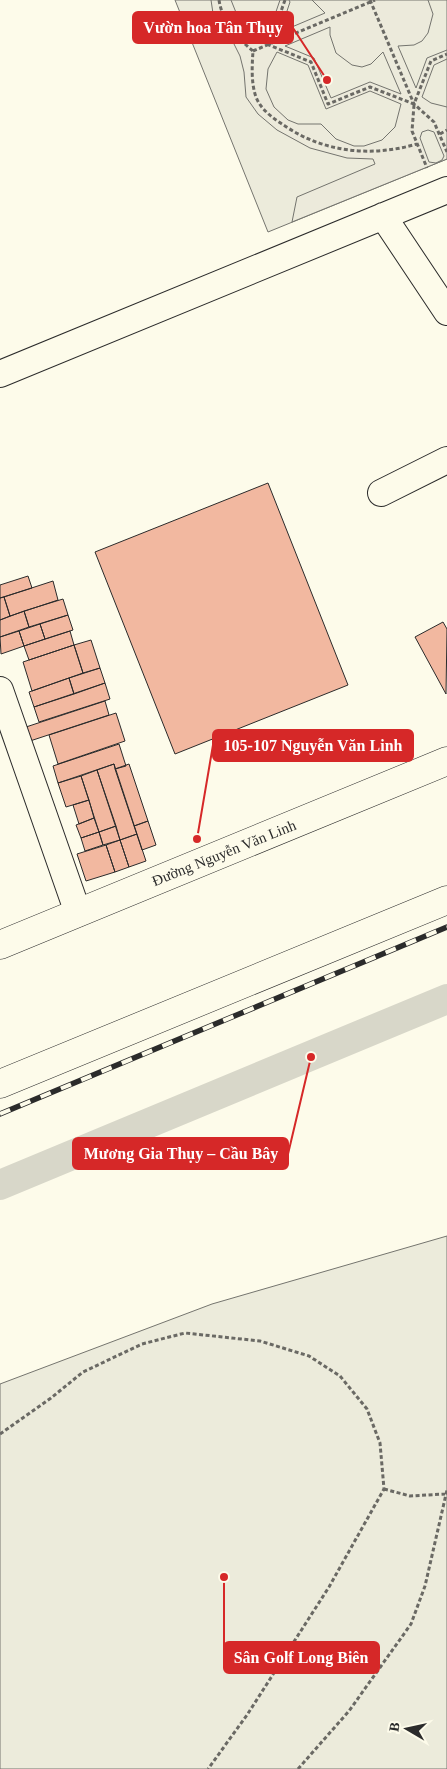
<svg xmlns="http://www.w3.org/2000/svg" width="447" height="1769" font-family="'Times New Roman',serif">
  <rect width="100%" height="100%" fill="#fdfbea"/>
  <path fill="#ecebdb" stroke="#74746e" d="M175,0H447V159L268,232Z
    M447,1236V1769H0V1384L212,1304Z"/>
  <path fill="#eceadb" stroke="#74746e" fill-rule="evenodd" d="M211,0H231L237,15L244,22L261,31L269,32L280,0H289L290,2L280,32L325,13L312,0H428L433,14L428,33L422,41L414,45L398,46L416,88L427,58L447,50V59L434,65L422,97L431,103L447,107V159L292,222L297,197L375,164L373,159L347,158L310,148L277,130L258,114L246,97L244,72L240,56L232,40L214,20ZM330,27V35L336,53L352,65L362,67L371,64L383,52L401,94L370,82L331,98L314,58L285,46ZM277,52L308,65L326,109L370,91L401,104L395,127L382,140L364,146H354L336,139L321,124H298L288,120L274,107L266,89L268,69ZM428,130L434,132L444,156L442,160L436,163L429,162L420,138L422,132Z"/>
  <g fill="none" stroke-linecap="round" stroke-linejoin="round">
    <path stroke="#d8d7c9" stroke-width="30" d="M0,1185L447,999"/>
  </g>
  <path fill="#f2b8a0" stroke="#2b2b2b" d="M268,483L348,685L175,754L95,552Z
    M28,576L32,588L0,598V585Z
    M53,581L58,600L10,616L4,597Z
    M4,597L10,616L0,620V598Z
    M63,599L68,615L29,627L24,611Z
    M24,611L29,627L0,637V620Z
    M68,615L73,630L45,639L40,624Z
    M443,622L447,629L446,694L415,637Z
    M40,624L45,639L24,646L19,631Z
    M19,631L24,646L1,654L0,637Z
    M70,631L74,645L29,660L24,646Z
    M91,640L100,668L83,673L74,645Z
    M74,645L83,673L32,691L23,662Z
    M100,668L105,683L74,694L69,678Z
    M69,678L74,694L34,707L29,692Z
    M105,683L110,699L39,722L34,707Z
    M105,701L109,715L30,741L26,727Z
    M116,713L125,741L58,764L49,735Z
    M119,744L126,766L115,769L114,764L58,783L53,766Z
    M114,764L137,834L120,840L97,770Z
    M129,764L148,821L134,826L115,769Z
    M97,770L116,826L99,832L81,776Z
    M81,776L89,800L66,807L58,783Z
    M89,800L94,818L79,824L73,805Z
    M94,818L99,832L81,838L76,825Z
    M148,821L156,845L142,850L134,826Z
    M116,826L120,840L103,845L99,832Z
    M99,832L103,845L85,851L81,838Z
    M137,834L146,861L129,867L120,840Z
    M120,840L129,867L115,872L106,845Z
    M106,845L115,872L86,881L77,854Z"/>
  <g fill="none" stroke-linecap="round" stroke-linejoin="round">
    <g stroke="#2b2b2b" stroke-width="28">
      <path id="street" d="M383,216L447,312
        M0,374L447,190
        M381,493L447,460
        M0,690L78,913"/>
    </g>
    <g stroke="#2b2b2b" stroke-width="29">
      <path id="highway" d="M0,945L447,761
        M0,1084L447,900"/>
    </g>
    <path stroke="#6a6964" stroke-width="3" stroke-dasharray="4 2.5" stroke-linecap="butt" d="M219,0C222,21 237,38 253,51C252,66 251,83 256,97C261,110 274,119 285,126C325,153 372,157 417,144
      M285,0L269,45L311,62L328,104L370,87L414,104L431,61L447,54
      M370,0L414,104L434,122L447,152
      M253,51L375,0
      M414,105L412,131L427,168
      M440,134L447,130
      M0,1434L51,1398L83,1372L142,1344L185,1333L260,1341L309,1356L340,1376L367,1409L380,1443L384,1489L329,1587L247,1715L208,1769
      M384,1489L410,1496L445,1494
      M298,1769L349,1711L411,1624L425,1586L447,1490"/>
    <use href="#street" stroke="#fdfbea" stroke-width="26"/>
    <use href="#highway" stroke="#fdfbea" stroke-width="28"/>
    <g stroke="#2b2b2b" stroke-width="5.5">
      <path id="rail" d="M0,1114L447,927"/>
    </g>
    <use href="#rail" stroke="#fdfbea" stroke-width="4" stroke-dasharray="11" stroke-linecap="butt"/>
  </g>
  <g text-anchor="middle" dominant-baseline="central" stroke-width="4" stroke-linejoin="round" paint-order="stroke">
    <g font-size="15" fill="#2b2b2b" stroke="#fdfbea">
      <text transform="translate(224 853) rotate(-22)">Đường Nguyễn Văn Linh</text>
    </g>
  </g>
  <path fill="none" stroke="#d62828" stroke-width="2" d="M327 80L293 28M197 839L213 745M311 1057L288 1154M224 1577L224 1657"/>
  <g fill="#d62828" stroke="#fdfbea" stroke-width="2">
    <circle cx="327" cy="80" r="5"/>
    <circle cx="197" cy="839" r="5"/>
    <circle cx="311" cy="1057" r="5"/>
    <circle cx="224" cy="1577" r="5"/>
  </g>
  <g fill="#d62828" stroke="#d62828" stroke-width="2">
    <rect x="133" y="12" width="160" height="31" rx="5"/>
    <rect x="213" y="730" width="200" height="31" rx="5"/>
    <rect x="73" y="1138" width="215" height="31" rx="5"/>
    <rect x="224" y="1642" width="155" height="31" rx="5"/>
  </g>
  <g font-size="16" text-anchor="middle" font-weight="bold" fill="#fff">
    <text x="213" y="33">Vườn hoa Tân Thụy</text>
    <text x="313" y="751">105-107 Nguyễn Văn Linh</text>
    <text x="181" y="1159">Mương Gia Thụy – Cầu Bây</text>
    <text x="301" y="1663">Sân Golf Long Biên</text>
  </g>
  <g transform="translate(407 1729) rotate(279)" stroke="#fdfbea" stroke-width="4" paint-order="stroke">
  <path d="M0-4L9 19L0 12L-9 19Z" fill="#2b2b2b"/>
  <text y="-8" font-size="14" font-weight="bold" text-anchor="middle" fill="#2b2b2b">B</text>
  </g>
</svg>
